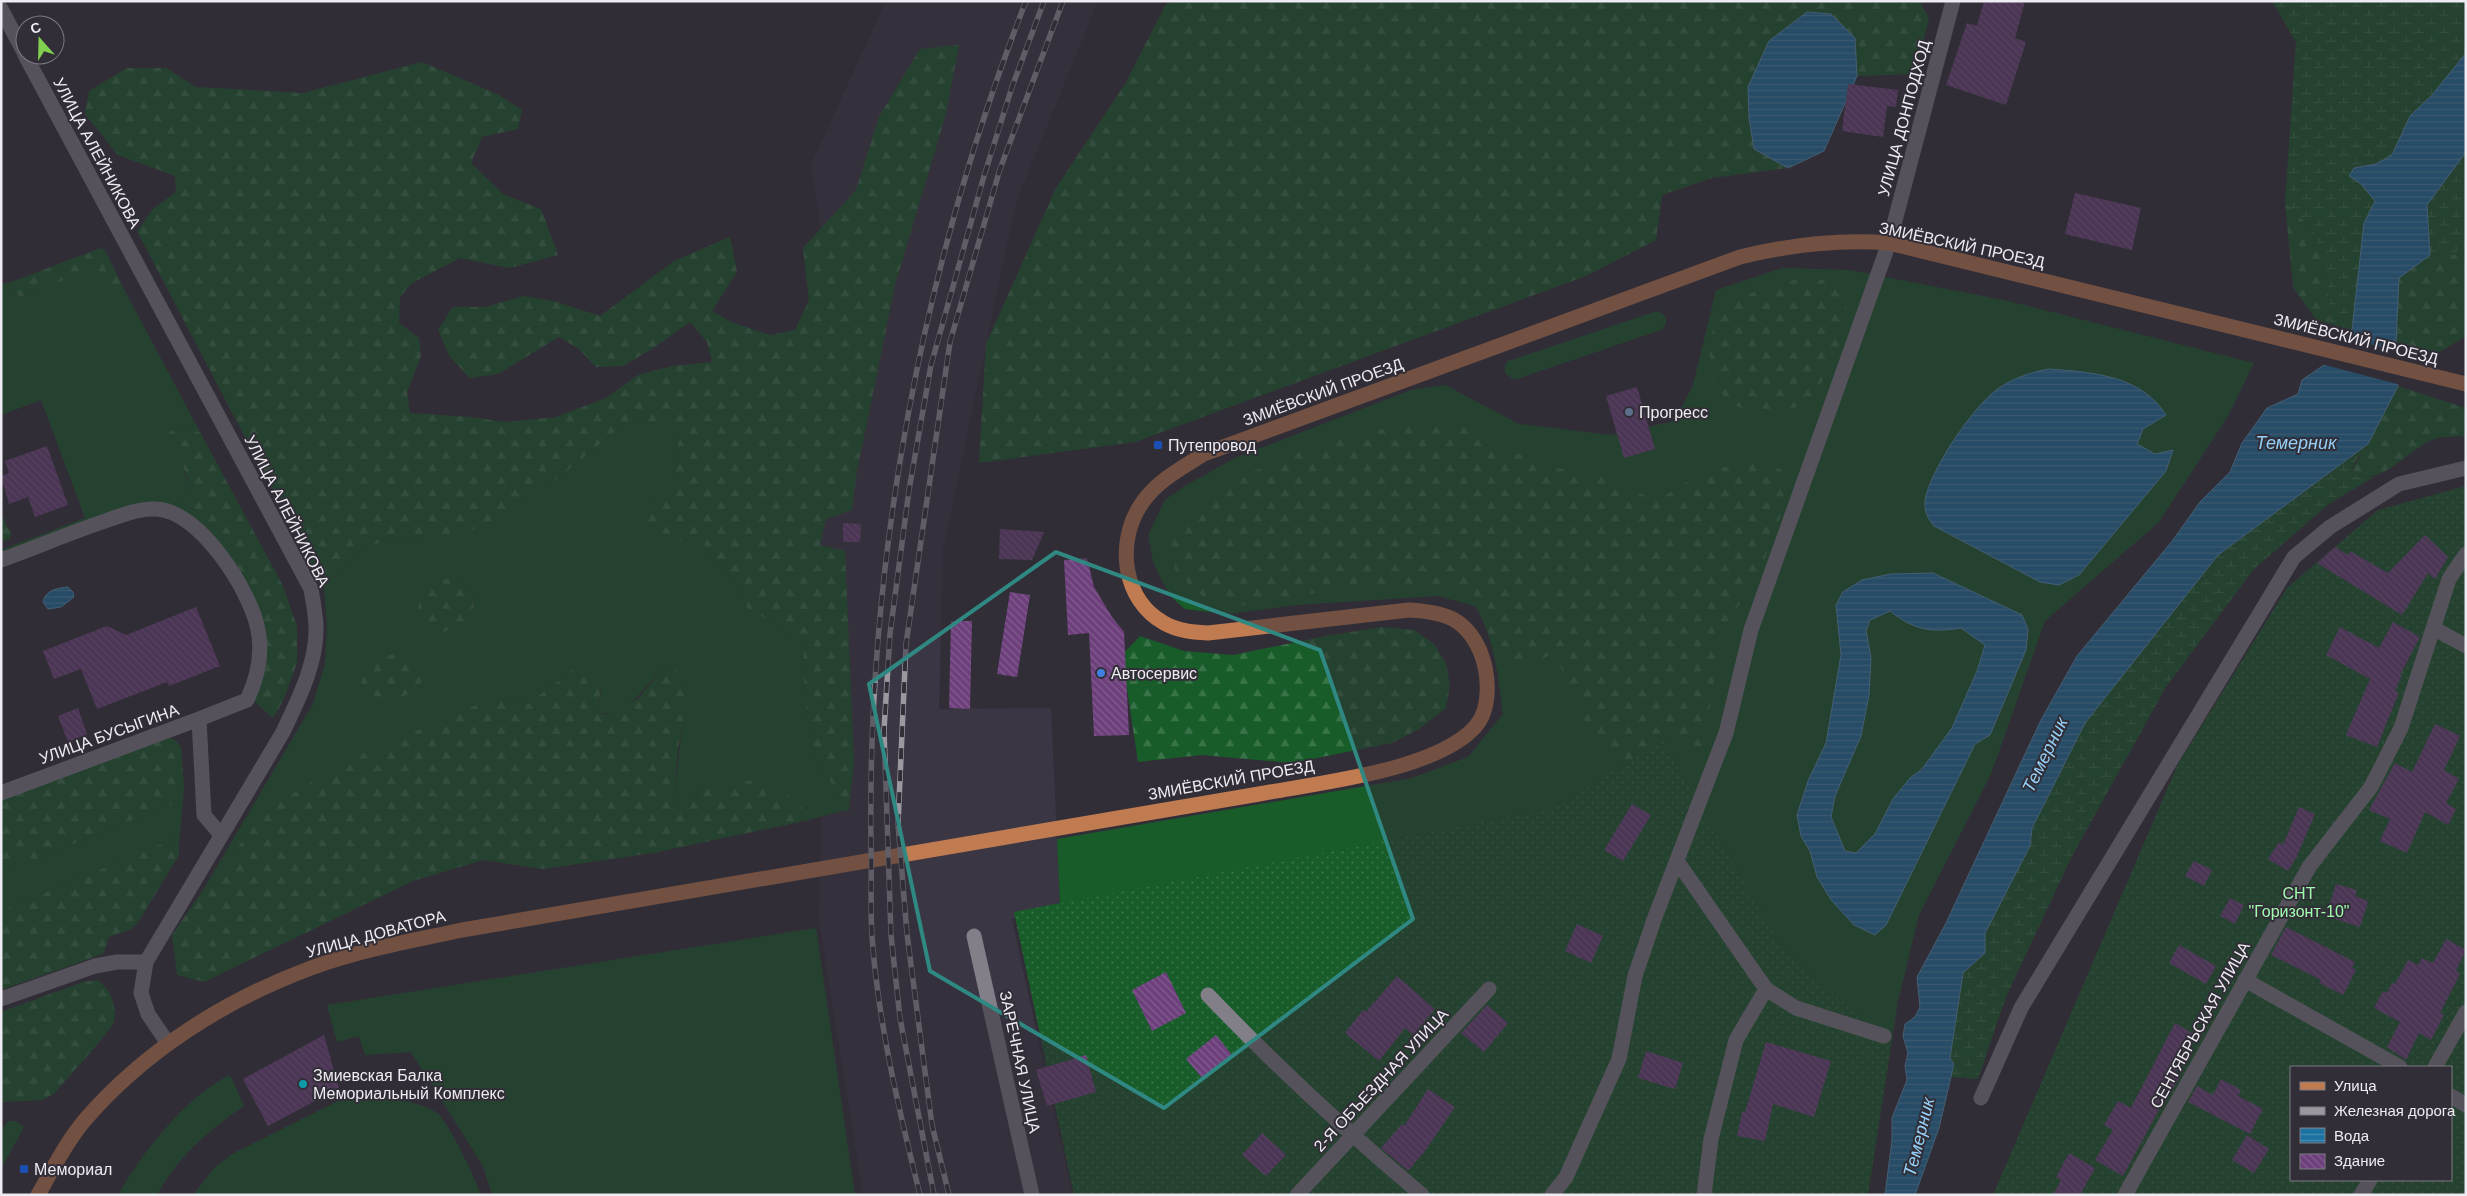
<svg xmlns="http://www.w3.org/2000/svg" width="2467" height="1196" font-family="Arial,sans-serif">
  <defs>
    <pattern id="forest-firs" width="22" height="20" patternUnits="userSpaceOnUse" patternTransform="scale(1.25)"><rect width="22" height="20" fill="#175c29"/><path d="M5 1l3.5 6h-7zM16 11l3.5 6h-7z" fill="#397448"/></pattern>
    <pattern id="wetland-marsh" width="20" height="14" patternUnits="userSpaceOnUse" patternTransform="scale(1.25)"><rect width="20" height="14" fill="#175c29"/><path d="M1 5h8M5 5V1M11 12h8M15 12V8" fill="none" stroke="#397448"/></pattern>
    <pattern id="garden-dots" width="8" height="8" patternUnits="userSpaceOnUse" patternTransform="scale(1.25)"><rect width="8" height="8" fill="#175c29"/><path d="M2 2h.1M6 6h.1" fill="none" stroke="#397448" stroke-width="1.8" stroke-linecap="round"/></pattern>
    <pattern id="water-rules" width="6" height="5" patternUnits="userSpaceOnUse" patternTransform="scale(1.25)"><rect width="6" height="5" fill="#1c72a2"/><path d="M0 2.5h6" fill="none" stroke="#488db4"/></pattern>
    <pattern id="building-back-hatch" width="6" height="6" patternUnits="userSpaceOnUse" patternTransform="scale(1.25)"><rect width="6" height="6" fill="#6d407c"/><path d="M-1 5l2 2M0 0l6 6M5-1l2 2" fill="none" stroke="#825c8f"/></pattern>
  </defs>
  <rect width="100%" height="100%" fill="#322e37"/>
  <path fill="#3b3644" d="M886,1H1098L1016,202L943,549L939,709L1051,708L1060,904L1012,919L1072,1195H863L819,920L826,682L813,455L836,330L811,165Z"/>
  <path fill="#175c29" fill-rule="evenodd" d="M97,266L115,300L125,296L126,293L200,432L185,429L177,432C179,443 180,454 182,464C185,479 198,494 193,510L177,501L175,508L161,506L1,556V550L85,518L41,400L1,415V281L5,284L16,280L13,288L15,294L21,297Z
    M1782,268L1850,270L2008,301L2254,363L2228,416L2159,522L2045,621L1991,774L1919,915L1898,1001L1891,1046L1781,946L1663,740L1555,808L1060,904L1057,839L1412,778L1468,757L1503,714C1498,676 1495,639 1475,606L1438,596L1296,605L1227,614L1185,609L1169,595L1153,562L1148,535L1165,500L1185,486L1235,458L1411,390L1445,385L1519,424L1610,435L1675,421L1693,385L1716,290Z
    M1657,311C1667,314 1669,323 1661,330L1514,380L1505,373V365L1508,361Z
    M629,420L662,424L679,438L673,479L647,504L708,551L730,575L746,607L803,643L805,702L814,757L831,782L843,811L800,822L801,817C774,784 766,777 722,786C716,787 705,788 700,791C691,798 690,805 678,803L675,798C677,760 685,722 683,683L665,667C645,683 629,719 598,713L601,691L576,667L528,704L506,697L268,809L203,890L313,704L325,664L327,624L324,588C345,568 366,541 398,538C414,537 435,542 451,537C519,517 575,464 629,420ZM459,580L473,592L474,618Z
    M184,787L179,843L173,839L164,843L1,911V873L169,805L179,799Z
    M816,928L855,1195H492L483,1166L411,1052L365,1055L359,1036L337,1042L327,1005Z
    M230,1075L244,1106C209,1130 178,1156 157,1195H118C142,1153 186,1096 230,1075Z
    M358,1095C380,1097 418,1100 437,1113C448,1121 476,1180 481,1195H193L215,1167L234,1153L338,1101Z
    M8,1121H15L24,1127L1,1169V1131Z"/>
  <path fill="url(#forest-firs)" d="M1177,1H1919L1929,18L1915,74L1857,76L1855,38L1831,14L1807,12L1769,41L1754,149L1788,168L1712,178L1662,195L1656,240L1586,276L1135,442L979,463L986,344L1056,188L1125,84L1166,4Z
    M959,45L946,114L895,285L857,471L852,510L826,519L820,545L845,551L854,762L849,810L843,811L831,782L814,757L805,702L803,643L746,607L730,575L708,551L646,529L647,504L673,479L679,438L662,424L629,420C575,464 519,517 451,538C435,542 414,537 398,538C366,541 345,568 324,588L137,231L153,209L176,192L175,176L118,155L85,114L89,91L127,68H166L196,87L303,93L422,62L497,94L522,110L518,129L482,137L471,163L503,194L541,209L558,255L510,268L460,258L412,283L400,297L399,323L419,338L421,356L407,392L410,413L471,417L505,422L556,417L606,398L638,375L672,366L712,362L707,342L690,322L652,349L623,366L596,367L579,349L559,337L498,374L470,378L450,357L438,330L453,307H485L524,296L557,302L600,316L674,261L730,237L737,272L712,311L731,322L770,335L795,330L809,300L803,248L856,190L879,117L920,49Z
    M2285,202L2313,230L2327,271L2330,324L2316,320L2293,287Z
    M2466,240V336L2438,353L2396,342L2399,278L2430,255H2454Z
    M101,248L105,250L126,293L122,299L115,301L97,267L21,297L15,294L13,288L16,280Z
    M1803,277L1836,282L1848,297L1840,348L1811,403L1770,414L1730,405L1711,377L1709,340L1720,315L1737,297Z
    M2398,386L2466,408V436C2456,437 2443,436 2434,439C2408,449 2381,489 2351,473Z
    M1456,423L1502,448L1567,471L1613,478L1649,498L1666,495L1706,470L1747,464H1772L1786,473L1781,515L1757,580L1728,620L1716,668L1703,748L1661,733L1626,764L1598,749L1554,653L1517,671L1495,658L1486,623L1475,606L1457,591L1430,585L1395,583L1350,587L1234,607L1209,601L1191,587L1175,570L1170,539L1181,518L1254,471L1303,450L1351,435L1404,425Z
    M185,429L200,432L282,584L297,626V663L283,701L273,718L254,701L260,683L243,582L175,508V502L177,501L192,510C200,492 176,454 167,438V434L172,431L177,432Z
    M1,512L7,527L11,532L10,539L1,542Z
    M423,577L459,580L473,592L474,618L442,633L417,618Z
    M1382,627L1414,630L1434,644L1446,663L1450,685L1446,708L1419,729L1392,743L1292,763L1202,755L1138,762L1122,655L1140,636L1184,651L1233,655L1326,636Z
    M405,651L423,676L418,691L374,706L360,688L367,661Z
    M669,666L676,668C692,691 681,726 678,751C676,767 676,782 675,798L677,803C691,805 693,795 703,790C713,785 744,780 756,781C771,783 793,796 802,808L800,822L653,853L543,869L483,860L413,881L204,982L177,975L172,935L203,890L268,809L343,762L493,698L506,697L528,704L576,667H583C603,686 601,687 598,713L607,715L638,699L661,670Z
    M161,734L175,740L181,747L182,760L184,787L179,799L169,805L1,873V793Z
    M173,839L179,843V855L139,921L131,929L109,937L103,954L1,990V911Z
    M98,980C111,991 117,1004 114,1021C113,1029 62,1084 54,1094L42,1100L3,1102L1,1101V1012L83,982Z"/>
  <path fill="url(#wetland-marsh)" d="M2272,1H2466V53L2432,95L2410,116L2392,155L2376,164L2354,168L2350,176L2361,184L2375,201L2364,223L2352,330L2330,324L2327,271L2313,230L2285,202L2296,42Z
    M2466,152V240L2454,255H2430L2427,205Z
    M2368,444L2355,462L2351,473L2360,477H2374L2329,504L2253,570L2166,687L2071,858L2006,997L1978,1079L1951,1077L1954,1065L1950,1058L1963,973L1985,953V933L2030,846L2032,828L2085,723L2218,555Z"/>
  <path fill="url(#garden-dots)" fill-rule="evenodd" d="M2466,486V1195H1993L2178,764L2287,588L2378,510ZM2291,1067H2451V1180H2291Z
    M1663,740L1781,946L1891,1046L1868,1195H1074L1014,912L1555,808Z"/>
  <path fill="url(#water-rules)" stroke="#5b97ba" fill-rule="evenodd" d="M1807,12L1831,14L1855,38L1857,76L1824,151L1788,168L1754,149L1749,117L1748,87L1769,41Z
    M2466,53V152L2427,205L2430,255L2399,278L2396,342L2398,386L2368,444L2218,555L2085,723L2032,828L2030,846L1985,933V953L1963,973L1950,1058L1954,1064L1939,1128L1915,1195H1885L1892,1140V1118L1907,1080L1905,1066L1908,1053L1903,1036L1905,1024L1915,1017L1920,1007L1917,977L1945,925L2041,720L2077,656L2173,540L2200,502L2230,472L2242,443L2267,408L2298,394L2302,380L2324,365L2352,330L2364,223L2375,201L2361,184L2349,176L2354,168L2376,164L2392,155L2410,116L2432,95Z
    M2048,369C2091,372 2141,375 2166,415L2143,429L2137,444L2155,454L2173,450L2166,471L2079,575L2059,585L2040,582L1934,526C1928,519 1924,511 1925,501C1929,472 1971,410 1995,391C2010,379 2029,373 2048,369Z
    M1933,573L2022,615L2028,629L2026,650L1990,735L1975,744L1886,925L1875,935L1854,925L1832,901L1817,877L1810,851L1801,836L1797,815L1808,781L1826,743L1841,655L1836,605L1843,592L1862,580L1891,574ZM1890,611C1914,630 1931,633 1961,628L1985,645L1977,671L1952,728L1922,769L1910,778L1893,799L1875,834L1856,853L1845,851L1831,817L1835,796L1861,736L1869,695L1871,657L1866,631L1870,620Z
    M68,587L73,592L74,597L61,607L48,609L43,602C45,590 58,588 68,587Z"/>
  <path fill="#322e37" d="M2343,337L2399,352L2401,385L2321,364Z"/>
  <path fill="url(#building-back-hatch)" d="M1984,1H2025L2015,38L2026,42L2006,105L1946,85L1967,23L1977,26Z
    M1848,84L1898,90L1896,107L1887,106L1883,137L1842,131Z
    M2075,193L2141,208L2132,250L2065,234Z
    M1637,387L1655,449L1624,458L1606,396Z
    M47,446L68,505L35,517L28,497L9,504L1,476L9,473L5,461Z
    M843,523L861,524L860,542H843Z
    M1000,529L1044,532L1032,560L999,559Z
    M2425,535L2448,557L2435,579L2428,573L2402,615L2317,563L2335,547L2348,555L2350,551L2388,573Z
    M1087,558L1094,587L1112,617L1124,632L1129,735L1094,736L1089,633L1068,635L1064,560Z
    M1010,592L1030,595L1017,677L997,674Z
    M196,607L220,666L169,686L167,682L97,709L81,669L54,679L43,651L107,626L126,635Z
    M951,621H972L970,709L949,708Z
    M2393,622L2420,637L2400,675H2402L2395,691L2399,692L2377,747L2346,735L2370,679L2326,655L2340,627L2379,648Z
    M78,708L87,734L68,742L58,716Z
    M2435,724L2460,736L2444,770L2459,779L2446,803L2456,809L2448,825L2425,812L2407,853L2380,841L2390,819L2369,810L2395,763L2412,772Z
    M1632,804L1651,815L1623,861L1604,850Z
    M2299,807L2315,814L2297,856L2288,871L2268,859L2279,842L2283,845Z
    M2194,861L2212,870L2204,886L2185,876Z
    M2336,884L2357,890L2355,896L2368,901L2360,927L2326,916Z
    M2230,898L2244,905L2235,924L2220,916Z
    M1577,924L1603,936L1591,963L1565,951Z
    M2286,927L2355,962L2352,967L2356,970L2343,995L2319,983L2321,980L2271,955Z
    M2446,939L2466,950L2456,971L2460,974L2440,1013L2444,1015L2431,1040L2419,1033L2406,1060L2387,1047L2400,1022L2374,1008L2383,991L2387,993L2392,983L2395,984L2408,960L2418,965L2422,958L2433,963Z
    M2179,945L2216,966L2206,984L2169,963Z
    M1166,972L1186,1013L1152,1031L1132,990Z
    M1397,976L1435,1009L1413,1035L1405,1028L1379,1061L1345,1033L1363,1010L1366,1012Z
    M1487,1005L1508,1023L1484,1052L1461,1033Z
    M2175,1023L2197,1036L2174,1075L2180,1078L2161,1106L2123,1176L2095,1160L2113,1130L2104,1125L2118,1101L2131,1108Z
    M324,1035L339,1088L268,1126L243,1079Z
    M1216,1035L1232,1055L1203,1079L1186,1059Z
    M1766,1042L1831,1061L1814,1117L1773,1104L1765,1141L1737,1136L1742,1112H1745Z
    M1646,1051L1683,1063L1675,1089L1638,1078Z
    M1086,1055L1096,1092L1047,1106L1036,1070Z
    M2221,1079L2241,1090L2238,1096L2263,1109L2250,1134L2188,1102L2197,1086L2213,1095Z
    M1428,1089L1455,1107L1425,1151L1408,1171L1381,1148L1402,1124L1404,1126Z
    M1262,1133L1286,1155L1266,1176L1242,1155Z
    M2247,1135L2269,1149L2254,1173L2232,1160Z
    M2069,1153L2095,1168L2080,1195H2053L2061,1180L2056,1177Z"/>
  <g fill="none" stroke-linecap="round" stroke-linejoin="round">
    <path stroke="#837f89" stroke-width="15" d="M1,9L25,54
      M25,55L311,589C313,602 316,615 316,628C317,663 298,700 283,732L146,962L141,993L148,1014L167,1042
      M1,560C37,547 72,532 108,520C123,515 139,508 156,509C199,510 251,591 258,630C263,655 258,677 247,700L199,719
      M2433,628L2466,646
      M1,793L199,719L204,815L221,835
      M1677,861L1766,989L1796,1008L1884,1036
      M974,936L1032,1195
      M2245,980L2400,1067
      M1208,995C1276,1066 1347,1132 1422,1195
      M1,999L95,966L117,962H146
      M2435,1067L2466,1012
      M2451,1096L2466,1105
      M1981,1098L2021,1008L2294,557L2330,527L2399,484L2466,468
      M1297,1195L1489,989
      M1552,1195L1566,1177L1619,1059L1635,976L1655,917L1726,733L1751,630L1889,243L1953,1
      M1704,1195L1711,1139L1736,1040L1766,989
      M2125,1195L2309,867L2371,787L2401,728L2449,579L2466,554
      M2361,1195L2370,1180"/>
    <path stroke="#c17b51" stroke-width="15" d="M38,1195C52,1170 66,1143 84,1121C144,1051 225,1000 311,968C360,950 411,941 462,930L1259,794C1317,783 1435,771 1475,727C1492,708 1489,673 1480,651C1465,617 1443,612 1409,610L1208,633C1192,632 1178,631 1164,623C1123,600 1116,544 1140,506C1155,482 1180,469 1204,454L1740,257C1789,245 1838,239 1889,243L2466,384"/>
    <g stroke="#9b98a0" stroke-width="5.5">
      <path id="rail" d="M920,1195C899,1110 878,1023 872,936C870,906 872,875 871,844C867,560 922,266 1026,1
        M934,1195L900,1018L891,935L884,730L890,634L909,490L931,365L984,176L1012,87L1044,1
        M949,1195L932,1125L907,934L898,824L906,644L950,342L1000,169L1063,1"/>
    </g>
    <use href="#rail" stroke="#322e37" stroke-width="4" stroke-dasharray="11" stroke-linecap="butt"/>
  </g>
  <path d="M0 0H2467V1196H0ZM1056,552L1320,650L1413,919L1164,1108L930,971L869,684Z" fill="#322e37" fill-opacity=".55" fill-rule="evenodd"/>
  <path fill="none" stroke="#308882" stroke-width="4" stroke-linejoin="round" d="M1056,552L1320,650L1413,919L1164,1108L930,971L869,684Z"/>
  <circle fill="#5c6f8a" stroke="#322e37" stroke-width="2" cx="1629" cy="412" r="5"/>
  <g fill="#1a4fb4" stroke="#322e37" stroke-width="2">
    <rect x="1153" y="440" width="10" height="10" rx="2.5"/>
    <rect x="19" y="1164" width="10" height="10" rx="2.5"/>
  </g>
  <circle fill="#3f7fe0" stroke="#322e37" stroke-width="2" cx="1101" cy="673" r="5"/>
  <circle fill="#0f9aa8" stroke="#322e37" stroke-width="2" cx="303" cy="1084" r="5"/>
  <g text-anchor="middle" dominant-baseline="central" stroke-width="4" stroke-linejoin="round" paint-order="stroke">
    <g font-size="16" fill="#eeecf2" stroke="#322e37">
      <text transform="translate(1904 118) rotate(-75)">УЛИЦА ДОНПОДХОД</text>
      <text transform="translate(97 153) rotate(62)">УЛИЦА АЛЕЙНИКОВА</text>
      <text transform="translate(1962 245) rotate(12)">ЗМИЁВСКИЙ ПРОЕЗД</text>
      <text transform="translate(2356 339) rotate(14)">ЗМИЁВСКИЙ ПРОЕЗД</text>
      <text transform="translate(1323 392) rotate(-20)">ЗМИЁВСКИЙ ПРОЕЗД</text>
      <text transform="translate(287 511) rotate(63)">УЛИЦА АЛЕЙНИКОВА</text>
      <text transform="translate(109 734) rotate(-20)">УЛИЦА БУСЫГИНА</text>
      <text transform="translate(1231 780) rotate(-10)">ЗМИЁВСКИЙ ПРОЕЗД</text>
      <text transform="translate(376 934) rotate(-15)">УЛИЦА ДОВАТОРА</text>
      <text transform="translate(2200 1025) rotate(-61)">СЕНТЯБРЬСКАЯ УЛИЦА</text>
      <text transform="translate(1020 1062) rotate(78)">ЗАРЕЧНАЯ УЛИЦА</text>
      <text transform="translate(1381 1080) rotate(-47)">2-Я ОБЪЕЗДНАЯ УЛИЦА</text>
    </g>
    <g font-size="16" fill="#eeecf2" stroke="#322e37" text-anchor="start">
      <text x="1639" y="412">Прогресс</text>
      <text x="1168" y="445">Путепровод</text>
      <text x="1111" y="673">Автосервис</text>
      <text x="313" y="1075">Змиевская Балка<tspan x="313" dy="18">Мемориальный Комплекс</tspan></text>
      <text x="34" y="1169">Мемориал</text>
    </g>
    <g font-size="16" fill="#a0fcae" stroke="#322e37">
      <text x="2299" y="893">СНТ<tspan x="2299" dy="18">"Горизонт-10"</tspan></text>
    </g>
    <g font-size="18" font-style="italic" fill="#95d0f8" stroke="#322e37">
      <text x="2296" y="443">Темерник</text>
      <text transform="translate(2045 755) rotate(-64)">Темерник</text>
      <text transform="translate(1919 1137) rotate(-76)">Темерник</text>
    </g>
  </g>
  <rect width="2467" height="1196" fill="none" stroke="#eeecf2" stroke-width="5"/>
  <rect x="2290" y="1066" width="162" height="115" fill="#322e37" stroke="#7d7a82"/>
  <rect x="2300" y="1082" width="25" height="8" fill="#c17b51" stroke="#7d7a82"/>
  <text x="2334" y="1091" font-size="15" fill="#eeecf2">Улица</text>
  <rect x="2300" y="1107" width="25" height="8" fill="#9b98a0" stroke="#7d7a82"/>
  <text x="2334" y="1116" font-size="15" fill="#eeecf2">Железная дорога</text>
  <rect x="2300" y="1128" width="25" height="15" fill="url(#water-rules)" stroke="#7d7a82"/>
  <text x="2334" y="1141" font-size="15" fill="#eeecf2">Вода</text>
  <rect x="2300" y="1154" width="25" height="15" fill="url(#building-back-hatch)" stroke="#7d7a82"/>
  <text x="2334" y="1166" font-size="15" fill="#eeecf2">Здание</text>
  <g transform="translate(40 40) rotate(340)"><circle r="24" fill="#322e37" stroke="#7d7a82"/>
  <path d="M0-4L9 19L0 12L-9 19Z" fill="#82d04f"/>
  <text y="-8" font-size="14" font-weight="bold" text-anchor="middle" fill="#eeecf2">С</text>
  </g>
</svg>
